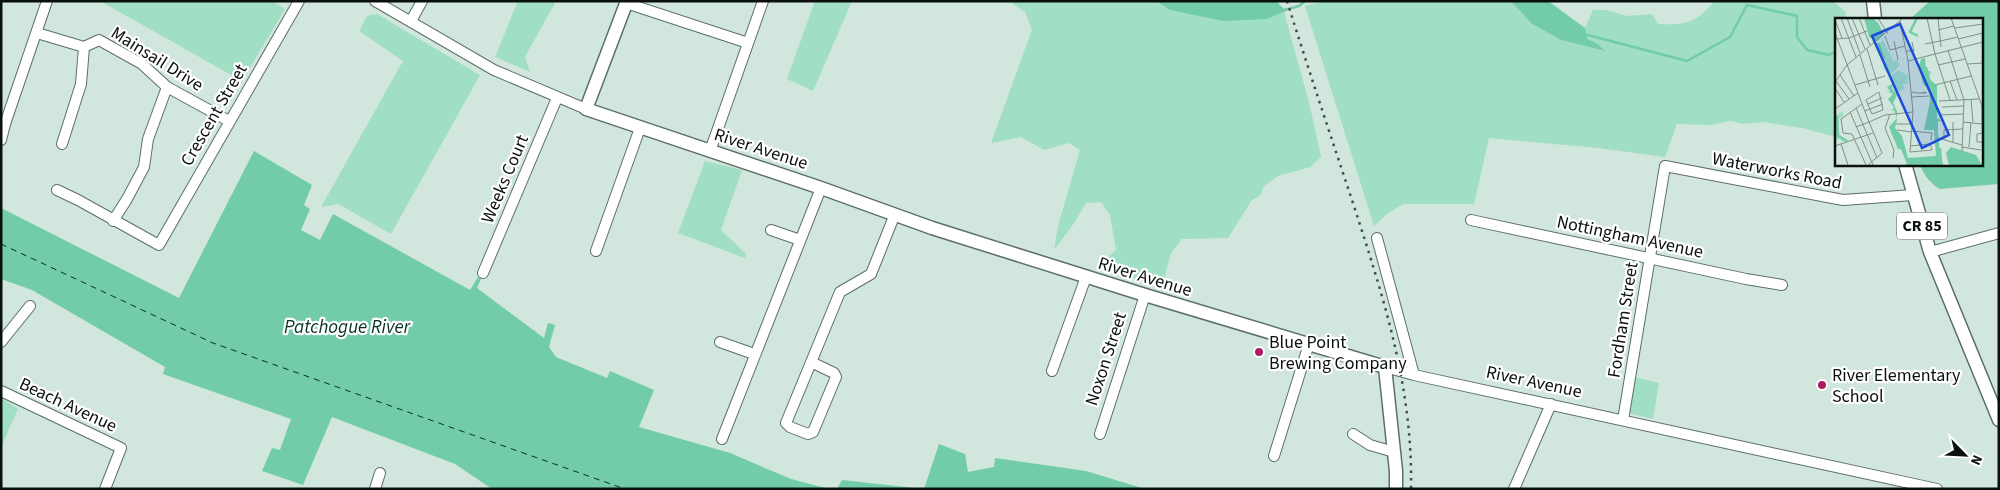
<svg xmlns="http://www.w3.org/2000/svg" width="2000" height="490" font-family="'Source Sans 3',sans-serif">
  <rect width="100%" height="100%" fill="#d1e6dc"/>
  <path fill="#a0dfc3" d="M100,1H272L285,9L242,81Z
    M518,1H556L525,57L530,72L495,57Z
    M815,1H852L813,91L787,79Z
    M1009,1H1156L1170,10L1267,19L1284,12L1309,102L1321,157L1310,167L1278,176L1264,186L1260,196L1252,200L1228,238L1182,239L1171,253L1162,286L1096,267L1116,250L1110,215L1101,202L1086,203L1072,226L1054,250L1058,226L1080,150L1069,143L1044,150L1021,137L991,143L1032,30L1025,12Z
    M1325,1H1511L1532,24L1561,40L1604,51L1598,44L1587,39L1585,28L1593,10H1607L1626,16L1652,14L1658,24C1685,25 1696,24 1714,1H1833L1845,11L1847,19H1836V137L1802,128L1762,122L1743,124L1731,121L1709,125L1677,124L1665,157L1598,148L1489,138L1474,204H1403L1387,214L1374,226L1305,6Z
    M377,14L480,75L391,234L338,204L321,207L403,61L359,31L367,16Z
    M705,161L742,170L721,230L746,254L745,258L678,233Z
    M1634,377L1659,383L1653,419L1628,413Z
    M1,398L18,409L1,447Z"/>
  <path fill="#71cca7" d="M1156,1H1276L1286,11L1267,19L1224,21L1170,10Z
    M1511,1H1548L1585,28L1587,39L1598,44L1605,51L1561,40L1532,24Z
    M1930,1H1999V184L1940,189C1929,183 1925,175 1919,164H1981V19H1910Z
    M254,151L312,185L304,205L310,209L301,230L320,240L333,214L470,290L478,277L481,279L477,288L544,338L548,323L555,325L549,347L556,357L607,378L610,371L654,390L639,427L730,453L791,479L829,489H492L455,464L332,417L303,485L262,471L272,448L280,450L291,419L163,374L165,367L32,290L1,279V208L179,298Z
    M939,444L965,454L968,472L994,467L995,458L1086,471L1145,489H924Z
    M842,480L923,489H837Z"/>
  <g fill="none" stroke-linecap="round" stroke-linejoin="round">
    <path stroke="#71cca7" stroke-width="2.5" d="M1284,10L1299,6L1305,1
      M1584,34L1687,61L1730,37L1747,5L1797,16V37L1807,50L1829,55L1836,51"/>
    <path stroke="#073123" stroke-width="1" stroke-dasharray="6 5" stroke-linecap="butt" d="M1,244L213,343L625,489"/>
    <g stroke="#5c6f66" stroke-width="12">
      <path id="minor" d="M375,1L494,70L586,109
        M626,3L748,43
        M411,21L422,1
        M37,33L84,47L99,40L142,64L167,87L229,121
        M1,140L5,124L47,1
        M62,144L81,84L84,47
        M710,151L763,1
        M57,190L78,200L159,245L299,1
        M1471,220L1746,279L1782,285
        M113,221L127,199L144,167L148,139L167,87
        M771,230L800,240
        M1377,238L1414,375
        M596,251L640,128
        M1930,252L1999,233
        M483,273L557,98
        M1,342L30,306
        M720,342L754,354
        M811,362L834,373L836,377L813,432L808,434L790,427L786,423L840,292L871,274L895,214
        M1385,367L1414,375L1937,489
        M1052,371L1086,277
        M1,391L121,448L105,489
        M1623,420L1665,166L1843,200L1913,195
        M1100,434L1145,295
        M1353,434L1370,445L1394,452
        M722,439L821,188
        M1274,456L1309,344
        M375,489L380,473
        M1514,489L1551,404"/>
    </g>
    <g stroke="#5c6f66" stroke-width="15">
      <path id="major" d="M627,1L586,109L821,188L932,228L1145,295L1385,367L1396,471V489
        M1873,1L1875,19
        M1905,164L1930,252L1999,420"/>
    </g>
    <use href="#minor" stroke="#fff" stroke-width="10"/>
    <use href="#major" stroke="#fff" stroke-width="12"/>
    <path stroke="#424d48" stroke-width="2.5" stroke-dasharray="2.5 5" stroke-linecap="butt" d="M1287,1C1308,68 1330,134 1352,200C1383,296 1413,386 1411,489"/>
  </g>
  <g fill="#aa1e5f" stroke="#fff" stroke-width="2">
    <circle cx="1259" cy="352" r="5"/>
    <circle cx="1822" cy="385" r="5"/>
  </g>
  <g text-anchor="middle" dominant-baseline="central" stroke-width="4.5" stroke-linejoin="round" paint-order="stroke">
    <rect fill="#fff" stroke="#535856" stroke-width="1" x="1897" y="212.5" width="50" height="27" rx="4"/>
    <g font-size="16" font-weight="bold" fill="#09100d">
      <text x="1922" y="226">CR 85</text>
    </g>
    <g font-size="18" fill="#09100d" stroke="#fff">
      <text transform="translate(157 59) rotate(32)">Mainsail Drive</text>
      <text transform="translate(214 115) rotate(-60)">Crescent Street</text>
      <text transform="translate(761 149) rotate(18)">River Avenue</text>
      <text transform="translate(1777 171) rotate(11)">Waterworks Road</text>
      <text transform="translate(505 179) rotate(-67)">Weeks Court</text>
      <text transform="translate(1630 237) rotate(12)">Nottingham Avenue</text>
      <text transform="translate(1145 277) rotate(17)">River Avenue</text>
      <text transform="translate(1623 320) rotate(-81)">Fordham Street</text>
      <text transform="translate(1106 359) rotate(-72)">Noxon Street</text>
      <text transform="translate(1534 382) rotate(12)">River Avenue</text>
      <text transform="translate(68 405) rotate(25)">Beach Avenue</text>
    </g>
    <g font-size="18" fill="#09100d" stroke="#fff" text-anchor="start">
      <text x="1269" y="342">Blue Point<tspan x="1269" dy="21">Brewing Company</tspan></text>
      <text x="1832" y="375">River Elementary<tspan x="1832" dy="21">School</tspan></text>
    </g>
    <g font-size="19" font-style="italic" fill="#073123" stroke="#fff">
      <text x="347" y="327">Patchogue River</text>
    </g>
  </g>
  <g transform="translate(1835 18)">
    <rect width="148" height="148" fill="#d1e6dc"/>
    <path d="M48,22L58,43L62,42L65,47L55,57L48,50L50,40L41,30ZM63,52L74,58L71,63L75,65L68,66L70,71L59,75L56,58ZM8,93V98L2,102L4,116L11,122L8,124L4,120L0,124V98Z" fill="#a0dfc3"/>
    <path d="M29,0H38L43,5L49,16L42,23L34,19ZM90,40L91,52L96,54L91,56L97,55L92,58L102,68V100L107,103H103V124L108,147H70L72,146L66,131H63L54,109L62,100L59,92L56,93L59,90L53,81L58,76L51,73L56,74L52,69L57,66L56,57L58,64L57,71L62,77L58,85L62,93V102L60,110L67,118L73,140L101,138L99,112H89L95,83L94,71L88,66L84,49L86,41ZM116,129L141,137L147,147H114L111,135Z" fill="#71cca7"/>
    <path fill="none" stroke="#71cca7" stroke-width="2.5" d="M82,0L75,14L83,18M43,25L49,41M91,49L98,79L105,147M2,98L3,118L12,123M105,130L106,147"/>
    <path fill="none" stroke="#819089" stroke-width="1" d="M6,0L21,39M12,0L25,35M17,0L30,31M24,0L35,27M43,0L53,16M103,0L106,29M116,0L147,88L148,142M0,2L7,20M65,3L73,43M120,10L148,6M103,12L119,8M0,15L34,104L21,109M50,18L55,32L70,28M1,21L14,20L32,13M123,21L148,15M59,23L63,42M105,23L123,19M90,26L105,23M32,31L43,67M113,32L129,82L127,133M71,33H79L77,24M25,37L35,69M132,46L148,45M103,47L130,41M5,57L19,78M1,63L14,81M115,63L122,82M0,64L12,47L68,0M20,67L50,58M100,67L136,58M0,70L9,84M44,74L48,92L37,96L31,82ZM77,74L82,75H91V74L87,75M77,79L94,78M136,81L138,104M115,82L100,36L148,24M104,83L144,81M27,86L6,101L8,115L17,116L31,147M33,86L47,80M107,89L129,88M21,90L42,140M0,91L23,75M30,93L48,86M15,94L38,147M55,96L50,110L59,132L58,140M104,97L128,96M118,104V124M128,104L147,106M61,106H78M62,112L77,114M77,113L97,115L96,122M103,120L127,127M109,122V112L128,111M147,124H142V116L147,115M6,126L13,147M0,128L38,115M75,128L95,126L97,132L75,134L78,94M127,129L146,132M134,129L136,104M33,147L47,135L34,104L50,97L78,94L73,43L100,36L92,0"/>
    <path fill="#1d4ed8" fill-opacity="0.15" stroke="#1d4ed8" stroke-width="2.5" d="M65,6L114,117L87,130L37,18Z"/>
    <rect width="148" height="148" fill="none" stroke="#09100d" stroke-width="2.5"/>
  </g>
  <rect width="2000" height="490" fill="none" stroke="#09100d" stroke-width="5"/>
  <g transform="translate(1965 455) rotate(114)" stroke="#ffffff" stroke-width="4" paint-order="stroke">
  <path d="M0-4L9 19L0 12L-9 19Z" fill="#09100d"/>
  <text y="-8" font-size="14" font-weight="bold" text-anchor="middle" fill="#09100d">N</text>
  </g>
</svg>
